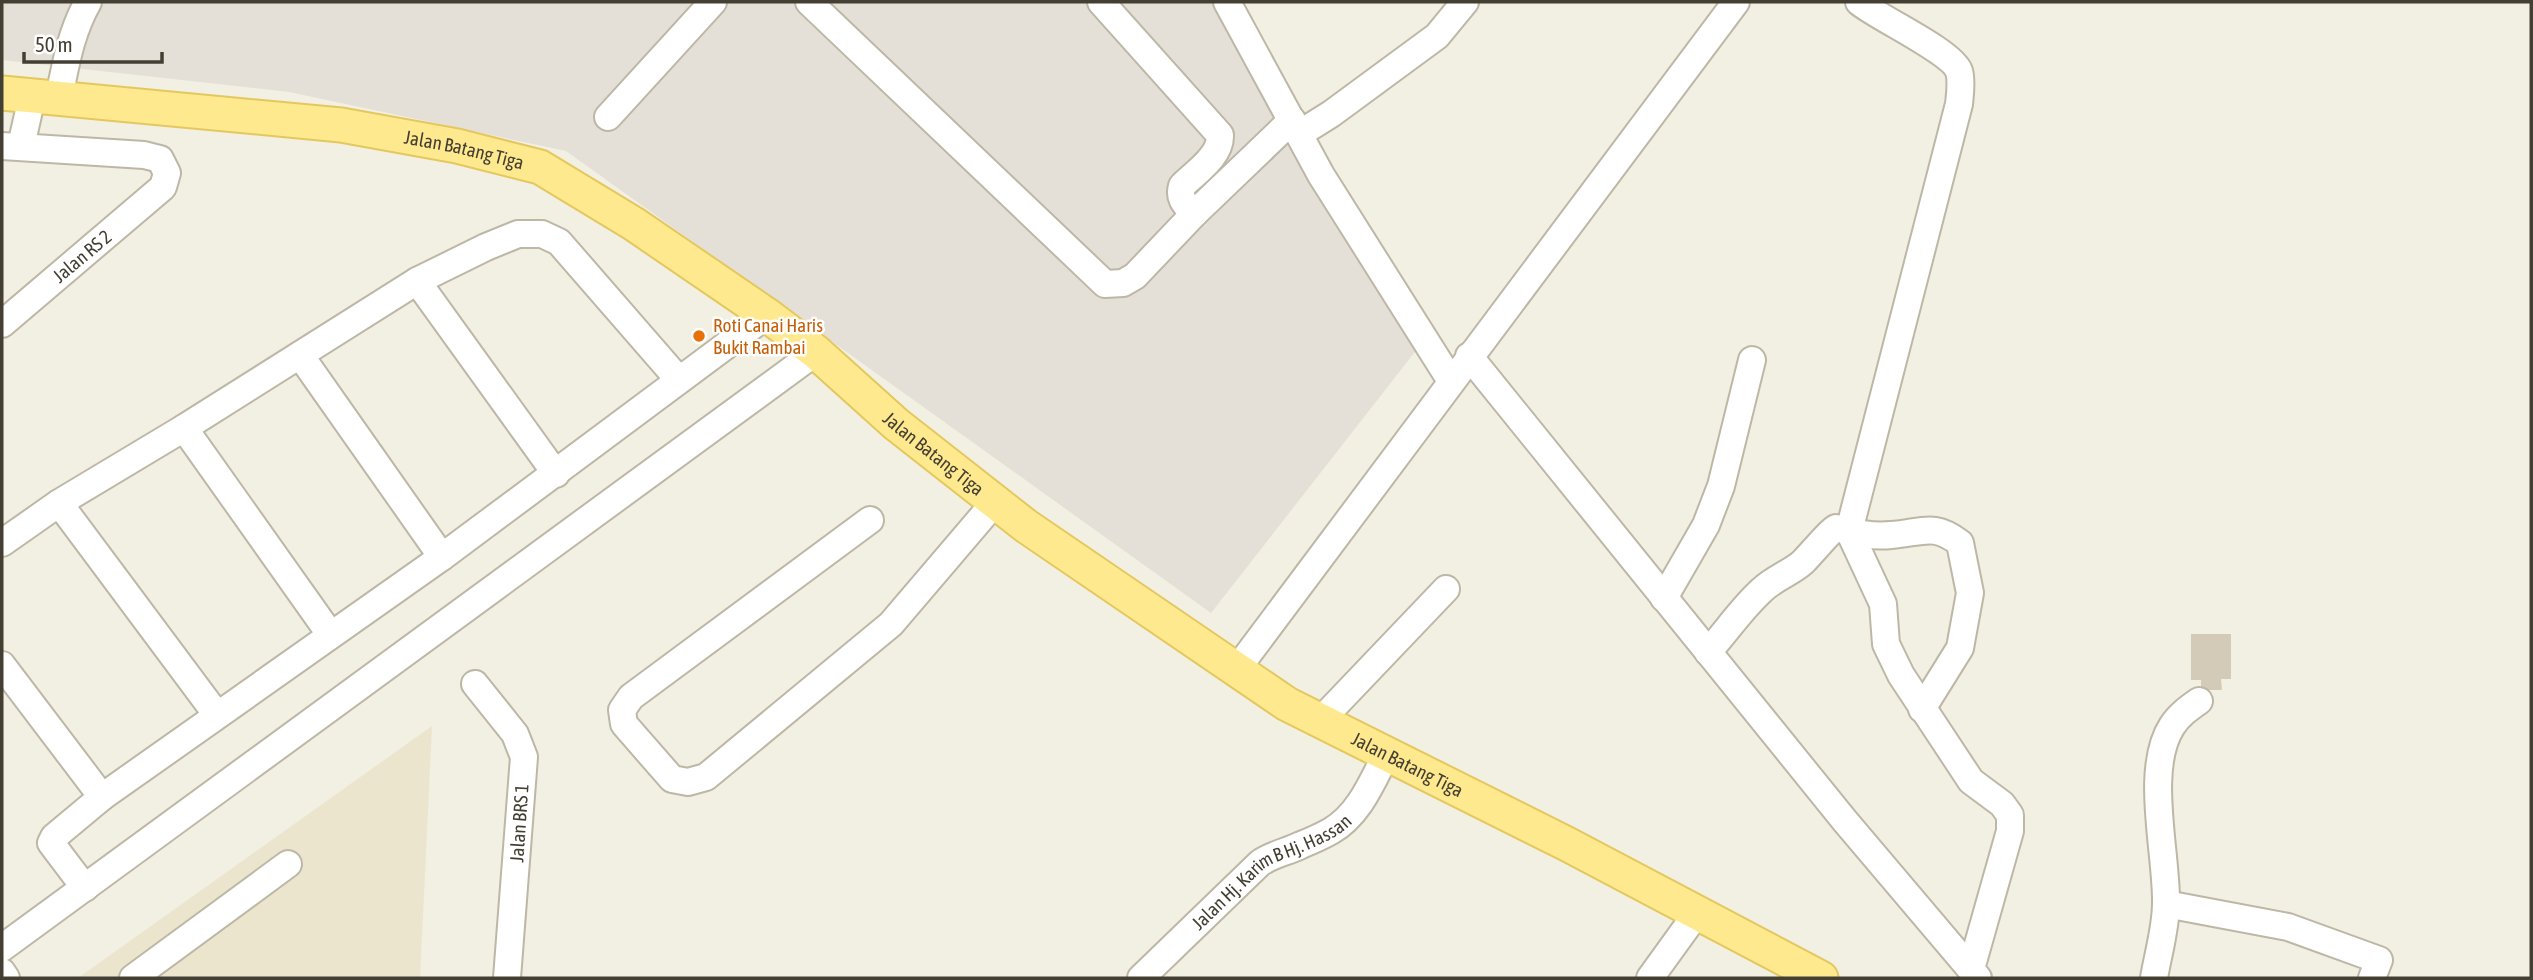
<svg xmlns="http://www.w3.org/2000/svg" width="2533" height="980" font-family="'Asap Condensed',sans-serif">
  <rect width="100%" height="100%" fill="#f2efe3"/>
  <path fill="#e4e0d8" d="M2,2H1227L1425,339L1211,613L566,151L289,92L2,60Z"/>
  <path fill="#ebe5cd" d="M432,726L420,978H78Z"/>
  <path fill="#d3cbb8" d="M2191,634H2231V679H2221L2222,690H2201V680H2191Z"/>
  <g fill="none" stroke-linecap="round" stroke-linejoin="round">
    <g stroke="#bdb7a6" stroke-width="30">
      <g id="minor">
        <path d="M809,2L1105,284L1123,283L1135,276L1194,214L1292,120"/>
        <path d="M1101,2L1220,135C1221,156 1196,172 1182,186C1178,199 1186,205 1194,214"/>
        <path d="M1227,2L1321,175L1451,381"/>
        <path d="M1859,2C1880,19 1951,51 1959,71C1962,81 1960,94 1959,104L1849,531L1883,604L1886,644L1901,675L1971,781L2002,804L2010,815V831L1971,969"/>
        <path d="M59,97C66,63 71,32 88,2"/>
        <path d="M608,117L713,2"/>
        <path d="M1299,134L1331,114L1437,36L1465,2"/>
        <path d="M2,146L144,155L160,159L167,173L163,187L2,324"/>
        <path d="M21,146L32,97"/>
        <path d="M417,281L556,474"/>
        <path d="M300,355L442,557"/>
        <path d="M1469,356L1845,821L1978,978"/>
        <path d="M184,428L330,634"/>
        <path d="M59,503L217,715"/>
        <path d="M870,520L631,697L622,710L624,724L672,779L688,782L706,777L891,624L995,502"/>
        <path d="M2,543L59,503L184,428L417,281L486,247L518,234H542L559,242L679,380"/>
        <path d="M1664,598L1706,525L1721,486L1752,360"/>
        <path d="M1708,652C1726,632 1742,608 1762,590C1774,578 1791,573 1803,562C1810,555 1831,530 1836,528C1855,533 1872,537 1891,535C1922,533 1933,522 1960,543L1970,593L1960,648L1922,709"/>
        <path d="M2,665L102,797"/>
        <path d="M1237,669L1736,2"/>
        <path d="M475,684L515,734L524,757L507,978"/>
        <path d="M1320,721L1446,589"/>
        <path d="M85,888L51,843L54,837L102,797L442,557L767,315"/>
        <path d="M2166,904L2288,927L2379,960L2372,978"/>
        <path d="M2,948L816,352"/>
        <path d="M2,972L6,978"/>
        <path d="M133,978L288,864"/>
        <path id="s1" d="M1141,978L1260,863C1273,854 1287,852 1301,845C1311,841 1322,836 1331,831C1359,815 1372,782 1386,755"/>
        <path d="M1650,978L1697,913"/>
        <path d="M2154,978C2158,954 2166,928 2166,903C2167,854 2144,769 2172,726C2179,715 2189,708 2199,701"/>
      </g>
    </g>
    <g stroke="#e4c85e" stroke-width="37">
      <g id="major">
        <path id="s2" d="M2,93L341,125L457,146L540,167L634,224L767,315L816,352L896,424L1026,526L1287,704L1567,844L1821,978"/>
      </g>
    </g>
    <use href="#minor" stroke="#fff" stroke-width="26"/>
    <use href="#major" stroke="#ffe98f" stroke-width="33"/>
  </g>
  <circle fill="#e8710a" stroke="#fff" stroke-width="2.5" cx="699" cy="336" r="7"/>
  <g text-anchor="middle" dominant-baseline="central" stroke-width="5" stroke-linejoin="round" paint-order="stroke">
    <g font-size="19" fill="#443f33" stroke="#fff">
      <text stroke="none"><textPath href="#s2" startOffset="466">Jalan Batang Tiga</textPath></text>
      <text transform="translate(82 256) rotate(-40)">Jalan RS 2</text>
      <text stroke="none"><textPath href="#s2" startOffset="1032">Jalan Batang Tiga</textPath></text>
      <text stroke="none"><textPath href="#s2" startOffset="1600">Jalan Batang Tiga</textPath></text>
      <text transform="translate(519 823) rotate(-86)">Jalan BRS 1</text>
      <text stroke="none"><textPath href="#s1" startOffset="170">Jalan Hj. Karim B Hj. Hassan</textPath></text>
    </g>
    <g font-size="19" fill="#c56008" stroke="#fff" text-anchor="start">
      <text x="713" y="325">Roti Canai Haris<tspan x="713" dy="22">Bukit Rambai</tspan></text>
    </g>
  </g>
  <rect width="2533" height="980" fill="none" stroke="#443f33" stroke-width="7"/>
  <path d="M24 52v10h138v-10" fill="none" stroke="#443f33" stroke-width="3.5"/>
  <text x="35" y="52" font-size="21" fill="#443f33" stroke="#ffffff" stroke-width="5" paint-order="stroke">50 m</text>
</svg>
